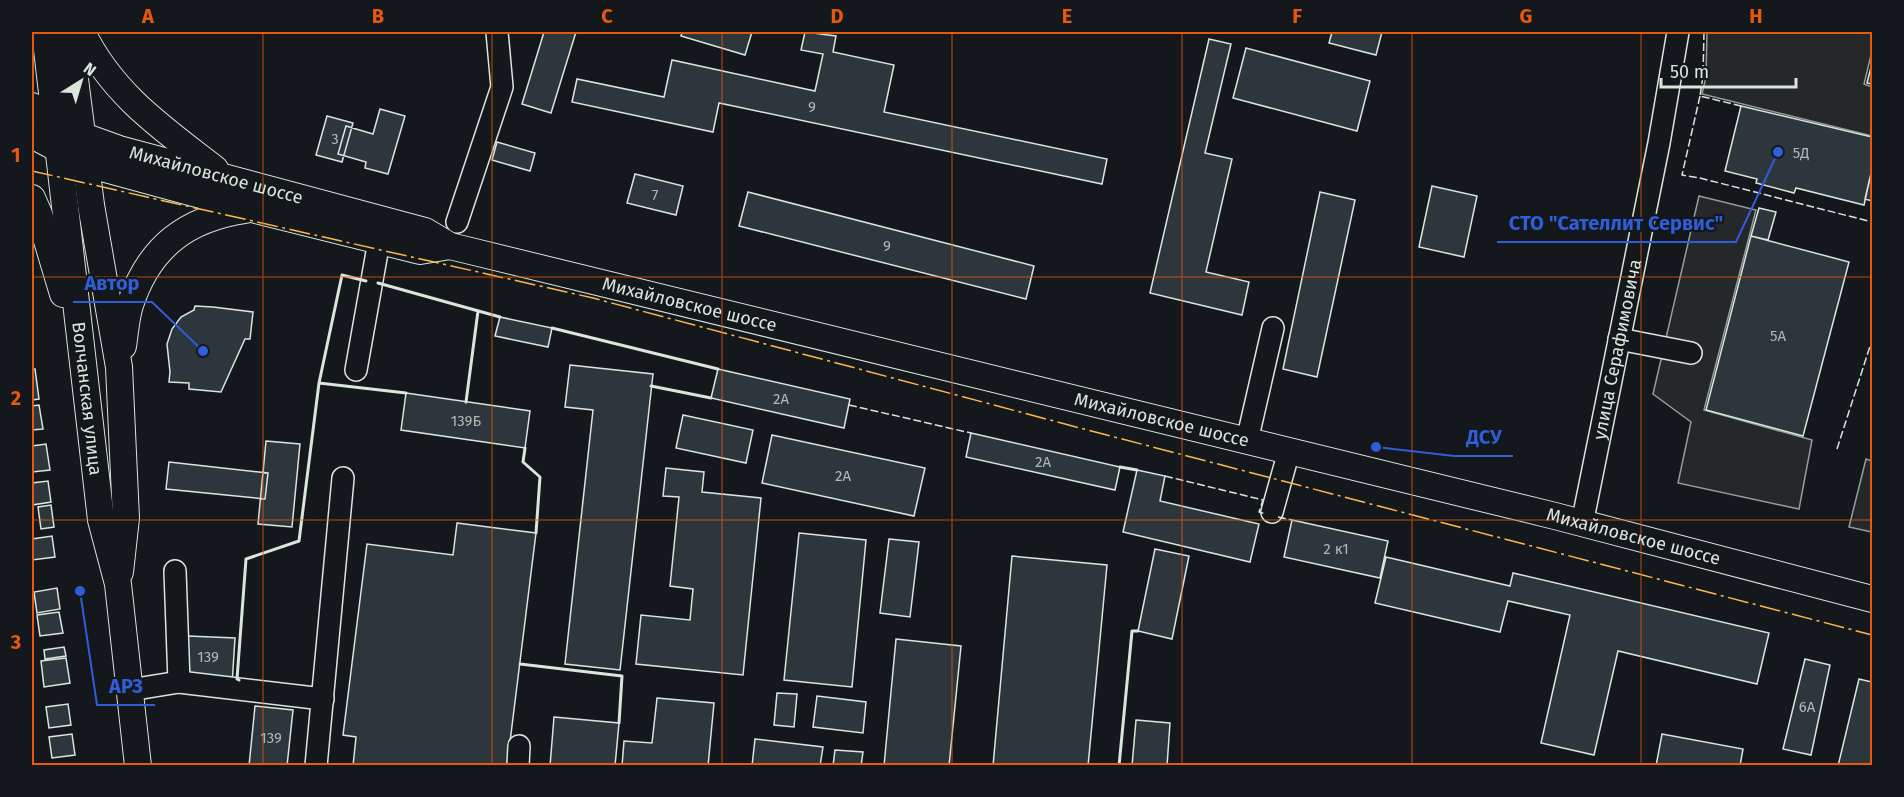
<svg xmlns="http://www.w3.org/2000/svg" width="1904" height="797" font-family="'Fira Sans',sans-serif">
  <rect width="100%" height="100%" fill="#14181c"/>
  <path fill="#24282b" stroke="#939e99" stroke-width="1.5" d="M1707,32H1872V51L1864,84L1872,87V136L1702,94L1706,77Z
    M1699,196L1756,210L1704,410L1812,440L1799,509L1678,483L1691,422L1653,394Z
    M1866,459L1872,461V532L1849,527Z"/>
  <path fill="#2c363c" stroke="#d8e6dc" stroke-width="1.5" d="M544,32H576L551,113L522,104Z
    M682,32H752L745,55L681,36Z
    M805,32L836,36L833,52L894,65L884,112L1107,159L1102,184L719,103L713,132L572,102L577,79L664,97L672,60L815,91L823,54L801,50Z
    M1332,32H1382L1376,55L1329,43Z
    M1209,39L1231,44L1205,153L1232,159L1206,272L1249,282L1242,315L1150,293Z
    M1246,48L1370,81L1357,131L1233,98Z
    M1872,63V84L1867,83Z
    M1741,106L1872,137V169L1864,205L1796,188L1794,193L1756,183L1757,179L1725,171Z
    M380,109L405,116L388,174L365,168L366,162L338,154L346,126L373,134Z
    M327,116L353,123L342,162L316,155Z
    M497,142L535,153L530,171L492,160Z
    M1872,169V201L1865,199Z
    M635,174L683,186L676,215L627,203Z
    M1432,186L1477,196L1464,257L1419,247Z
    M748,192L1034,266L1026,299L739,226Z
    M1320,192L1355,200L1317,377L1283,369Z
    M1759,208L1776,212L1768,240L1751,236Z
    M1751,236L1849,262L1803,436L1706,410Z
    M195,306L213,307L253,312L250,339H245L221,392L189,389V383L169,382L170,372L167,344L172,329L181,317L194,310Z
    M500,317L552,328L548,347L495,336Z
    M570,365L653,374L620,670L565,664L593,410L565,407Z
    M32,369H35L39,399L32,400Z
    M718,369L850,399L844,428L711,398Z
    M406,393L530,411L525,448L401,430Z
    M39,405L43,429L32,430V406Z
    M683,415L753,430L746,463L676,448Z
    M971,433L1120,467L1115,490L966,457Z
    M772,435L925,468L914,516L762,483Z
    M266,441L300,444L292,527L258,524Z
    M46,444L50,470L32,472V446Z
    M169,462L268,473L265,499L166,489Z
    M666,468L704,472L702,492L761,498L743,675L636,664L641,615L690,620L693,589L670,586L679,497L663,496Z
    M1137,470L1165,476L1160,501L1259,524L1250,562L1123,532Z
    M48,481L51,502L32,505V483Z
    M51,505L54,527L41,529L38,507Z
    M1292,520L1388,541L1380,578L1284,557Z
    M457,523L536,533L507,766H353L356,737L343,735L367,544L453,555Z
    M799,533L866,540L852,687L784,680Z
    M52,536L55,557L32,560V539Z
    M889,539L919,542L910,617L880,613Z
    M1155,549L1189,556L1172,639L1138,631Z
    M1012,556L1107,565L1088,766H993Z
    M1386,557L1510,586L1513,573L1769,633L1757,684L1618,651L1594,755L1541,743L1570,615L1508,601L1500,632L1375,603Z
    M57,588L60,609L37,613L34,592Z
    M59,612L63,633L40,636L37,615Z
    M188,636L235,638L232,685L187,680Z
    M896,639L961,646L949,766H884Z
    M64,647L66,656L45,659L44,650Z
    M66,658L70,683L44,687L41,661Z
    M1805,659L1830,665L1811,755L1783,749Z
    M1859,679L1872,682V766H1838Z
    M777,693L797,694L794,727L774,725Z
    M817,696L866,702L863,733L813,727Z
    M657,698L714,703L708,766H622L624,741L652,743Z
    M68,704L71,725L49,728L46,707Z
    M255,706L293,710L287,766H249Z
    M554,717L619,723L615,766H550Z
    M1136,720L1170,723L1167,766H1132Z
    M72,734L75,755L52,758L49,737Z
    M1662,734L1743,749L1740,766H1656Z
    M755,739L823,747L820,766H752Z
    M835,750L863,752L861,766H833Z"/>
  <g fill="none" stroke-linecap="round" stroke-linejoin="round">
    <g stroke="#d8e6dc" stroke-width="24">
      <g id="minor">
        <path d="M457,222L502,87L497,32"/>
        <path d="M1619,339L1691,353"/>
        <path d="M356,370L379,241"/>
        <path d="M1247,441L1273,328"/>
        <path d="M1272,512L1289,451"/>
        <path id="s1" d="M1582,524L1659,143L1678,32"/>
        <path d="M175,571L179,682"/>
        <path d="M130,690L179,682L323,699"/>
        <path d="M316,766L343,478"/>
        <path d="M518,766L519,746"/>
      </g>
    </g>
    <g stroke="#d8e6dc" stroke-width="28">
      <g id="major">
        <path id="s2" d="M45,32L101,520L118,584L138,766"/>
        <path d="M69,32L91,205L119,367L126,518L120,572"/>
        <path d="M82,32C112,94 162,128 215,169"/>
        <path id="s3" d="M32,106L83,136L119,149L425,231L450,246L1555,516L1872,599"/>
        <path d="M32,135L87,164L252,209L420,251L450,246"/>
        <path d="M32,198L39,214L63,294"/>
        <path d="M123,346C125,333 126,318 130,305C149,247 186,219 245,210"/>
      </g>
    </g>
    <use href="#minor" stroke="#14181c" stroke-width="21"/>
    <use href="#major" stroke="#14181c" stroke-width="26"/>
    <path stroke="#d8e6dc" stroke-width="1.5" stroke-dasharray="8 3" stroke-linecap="butt" d="M1704,32L1703,76L1700,96L1741,106
      M1700,96L1682,175L1700,178L1872,222
      M849,405L971,433
      M1837,449L1872,340
      M1165,476L1263,500L1259,512L1266,514
      M1278,517L1292,520"/>
    <path stroke="#d8e6dc" stroke-width="3" d="M378,283L500,317
      M552,328L718,369
      M319,383L406,393
      M651,386L711,398
      M466,402L478,311
      M525,448L523,462L540,477L536,533
      M1120,467L1137,470
      M520,664L622,676L619,723
      M239,680L237,679L246,559L299,541L319,383L342,275L366,281
      M1119,766L1132,631H1138"/>
    <path stroke="#ffb74d" stroke-width="1.5" stroke-dasharray="21 4.5 3 4.5" stroke-linecap="butt" d="M32,171L593,298L1080,428L1872,635"/>
  </g>
  <path fill="none" stroke="#e8590c" stroke-width="1.5" stroke-opacity="0.55" d="M263,32V766M492,32V766M722,32V766M952,32V766M1182,32V766M1412,32V766M1641,32V766M32,277H1872M32,520H1872"/>
  <g text-anchor="middle" dominant-baseline="central" stroke-width="4.5" stroke-linejoin="round" paint-order="stroke">
    <g font-size="15" fill="#adbab4">
      <text x="812" y="107">9</text>
      <text x="335" y="139">3</text>
      <text x="1801" y="153">5Д</text>
      <text x="655" y="195">7</text>
      <text x="887" y="246">9</text>
      <text x="1778" y="336">5А</text>
      <text x="781" y="399">2А</text>
      <text x="466" y="421">139Б</text>
      <text x="1043" y="462">2А</text>
      <text x="843" y="476">2А</text>
      <text x="1336" y="549">2 к1</text>
      <text x="208" y="657">139</text>
      <text x="1807" y="707">6А</text>
      <text x="271" y="738">139</text>
    </g>
    <g font-size="18" fill="#d8e6dc" stroke="#14181c">
      <text stroke="none"><textPath href="#s3" startOffset="198">Михайловское шоссе</textPath></text>
      <text stroke="none"><textPath href="#s3" startOffset="690">Михайловское шоссе</textPath></text>
      <text stroke="none"><textPath href="#s1" startOffset="178">улица Серафимовича</textPath></text>
      <text stroke="none"><textPath href="#s2" startOffset="369">Волчанская улица</textPath></text>
      <text stroke="none"><textPath href="#s3" startOffset="1176">Михайловское шоссе</textPath></text>
      <text stroke="none"><textPath href="#s3" startOffset="1662">Михайловское шоссе</textPath></text>
    </g>
  </g>
  <path fill="none" stroke="#305dd8" stroke-width="2" d="M1778 152L1736 242H1497M203 351L152 302H73M1376 447L1454 456H1513M80 591L97 705H155"/>
  <g fill="#305dd8" stroke="#14181c" stroke-width="2">
    <circle cx="1778" cy="152" r="6"/>
    <circle cx="203" cy="351" r="6"/>
    <circle cx="1376" cy="447" r="6"/>
    <circle cx="80" cy="591" r="6"/>
  </g>
  <g font-size="20" text-anchor="middle" font-weight="bold" fill="#305dd8" stroke="#14181c" stroke-width="4.5" stroke-linejoin="round" paint-order="stroke">
    <text x="1616" y="230">СТО "Сателлит Сервис"</text>
    <text x="112" y="290">Автор</text>
    <text x="1484" y="444">ДСУ</text>
    <text x="126" y="693">АРЗ</text>
  </g>
  <rect width="1904" height="797" fill="none" stroke="#14181c" stroke-width="66"/>
  <g transform="translate(81 81) rotate(37)" stroke="#14181c" stroke-width="4.5" paint-order="stroke">
  <path d="M0-4.5L10 22L0 15L-10 22Z" fill="#d8e6dc"/>
  <text y="-9" font-size="16" font-weight="bold" text-anchor="middle" fill="#d8e6dc">N</text>
  </g>
  <path d="M1661 78v9h135v-9" fill="none" stroke="#d8e6dc" stroke-width="3"/>
  <text x="1670" y="78" font-size="18" fill="#d8e6dc" stroke="#14181c" stroke-width="4.5" paint-order="stroke">50 m</text>
  <rect x="33" y="33" width="1838" height="731" fill="none" stroke="#e8590c" stroke-width="2"/>
  <g font-size="20" text-anchor="middle" font-weight="bold" fill="#e8590c">
    <text x="148" y="23">A</text>
    <text x="378" y="23">B</text>
    <text x="607" y="23">C</text>
    <text x="837" y="23">D</text>
    <text x="1067" y="23">E</text>
    <text x="1297" y="23">F</text>
    <text x="1526" y="23">G</text>
    <text x="1756" y="23">H</text>
    <text x="16" y="162">1</text>
    <text x="16" y="405">2</text>
    <text x="16" y="649">3</text>
  </g>
</svg>
